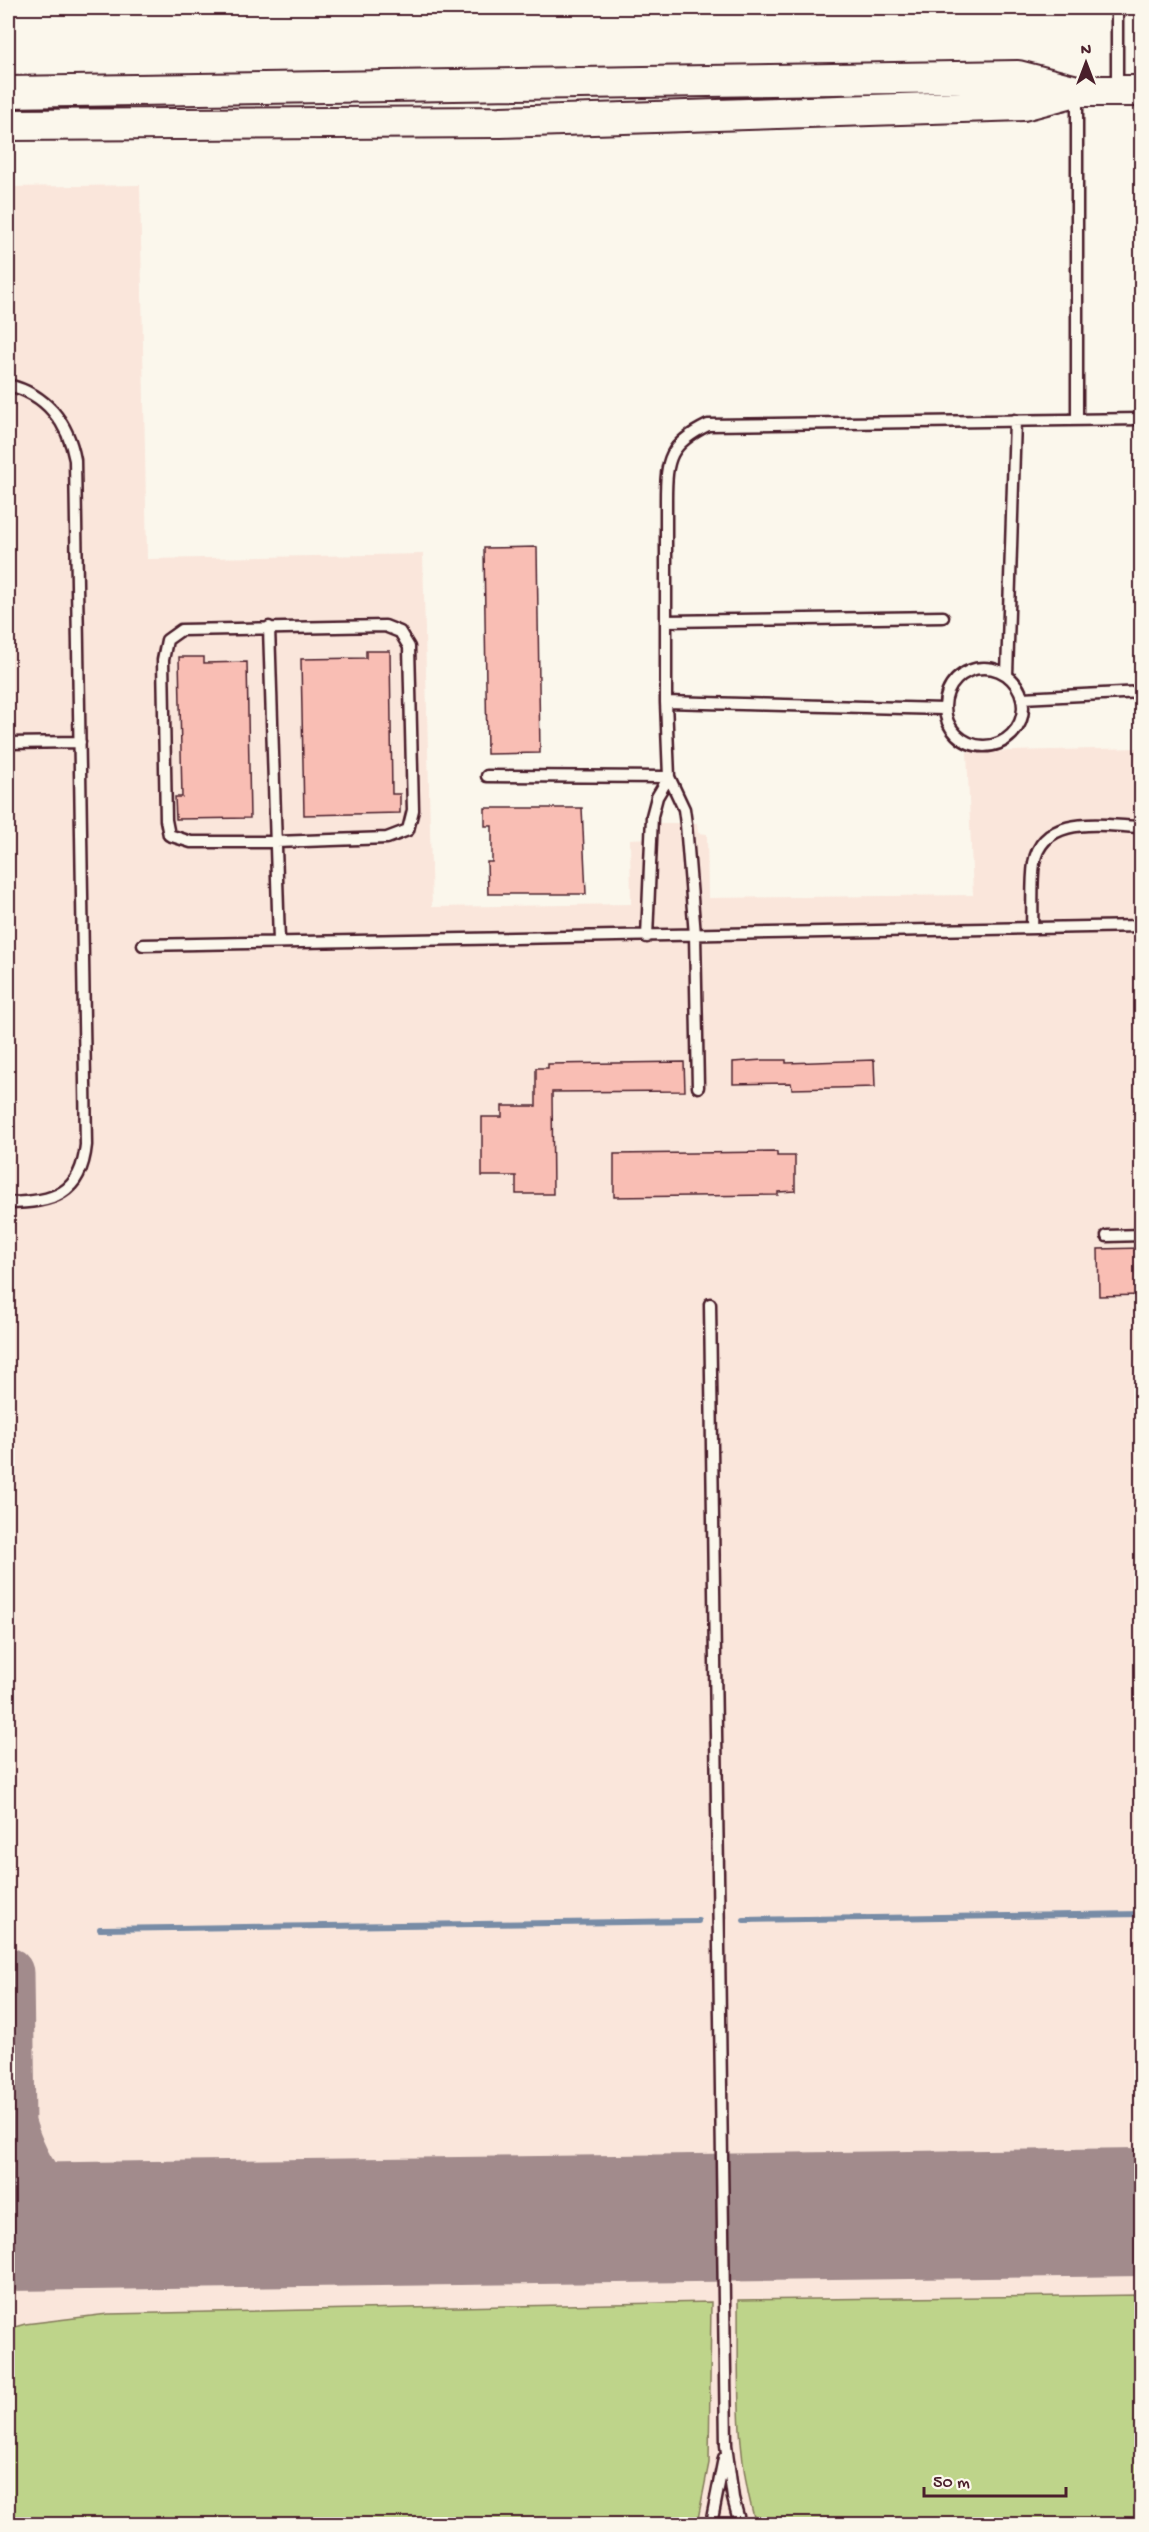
<svg xmlns="http://www.w3.org/2000/svg" width="1149" height="2532" font-family="'Gochi Hand',sans-serif">
  <rect width="100%" height="100%" fill="#fbf7ec"/>
  <filter id="ink" filterUnits="userSpaceOnUse"><feTurbulence type="fractalNoise" baseFrequency=".0167" numOctaves="2"/><feDisplacementMap in="SourceGraphic" scale="12" xChannelSelector="R" yChannelSelector="G"/><feConvolveMatrix kernelMatrix="1 2 1 2 8 2 1 2 1" color-interpolation-filters="sRGB"/></filter>
  <g filter="url(#ink)">
    <path fill="#fae6db" d="M140,185L147,559L423,554L432,907L631,904L630,839L648,838V823H697L698,833L707,834L708,898L973,895L967,752L1141,748V2524H8V187Z"/>
    <path fill="#bed48a" stroke="#847a5a" stroke-width="1.5" d="M1141,2295V2524H756C734,2452 739,2375 738,2300Z
      M711,2302L709,2463L697,2524H8V2329L25,2324L108,2314Z"/>
    <g fill="none" stroke-linecap="round" stroke-linejoin="round">
      <path stroke="#788ca6" stroke-width="6" d="M744,1920L1142,1914
        M100,1929L698,1921"/>
      <path stroke="#a28b8c" stroke-width="51" d="M8,1973L10,2124L8,2147
        M10,2124C27,2179 48,2204 101,2226"/>
      <path stroke="#a28b8c" stroke-width="128" d="M8,2227L1142,2212"/>
    </g>
    <path fill="#f9beb4" stroke="#4a1f2b" stroke-width="1.5" d="M537,547L540,753L487,754L484,548Z
      M366,651H390L392,794H400V813L304,815L301,659L366,658Z
      M179,657H204V663L247,662L250,818L176,819L175,797H182Z
      M485,808H582L586,894H488L487,862H492V826H485Z
      M763,1060H786V1063L874,1060L875,1087L792,1089L791,1083L733,1084V1062Z
      M684,1062L685,1091L552,1092L553,1194H516V1176H482V1117H502V1106H536V1068H548V1064Z
      M777,1152V1156H795V1191L778,1192V1195L614,1197V1154Z
      M1142,1248V1295L1099,1296L1098,1249Z"/>
    <g fill="none" stroke-linecap="round" stroke-linejoin="round">
      <g stroke="#4a1f2b" stroke-width="15">
        <path id="lane" d="M1117,91V8
          M8,385C46,394 68,422 75,460L86,1145C81,1195 53,1202 8,1203
          M1077,419V93
          M666,621L943,617
          M385,626L400,632L409,647L413,810L408,830L387,838L276,842H191L169,835L166,820L163,660L167,640L181,630Z
          M269,627L279,941
          M945 707a39 39 0 1 1 78 0a39 39 0 1 1-78 0Z
          M1007,675L1015,420
          M1022,698L1142,692
          M666,702L944,709
          M8,743L80,742
          M487,776L669,777
          M1032,928C1033,907 1031,884 1034,863C1043,813 1104,826 1142,827
          M647,937L652,816L657,797L669,777
          M143,945L1142,926
          M698,1087L695,935L686,824L684,809L669,777L666,702V500C666,459 669,444 708,425L1142,419
          M1107,1236L1142,1235
          M710,1304L726,2445L733,2498L740,2524
          M711,2524L724,2458"/>
      </g>
      <g stroke="#4a1f2b" stroke-width="34">
        <path id="secondary" d="M8,92L1018,76L1077,91H1142
          M8,125L500,122L1023,105L1072,92"/>
      </g>
      <use href="#lane" stroke="#fbf7ec" stroke-width="10"/>
      <use href="#secondary" stroke="#fbf7ec" stroke-width="30"/>
    </g>
  </g>
  <rect width="1149" height="2532" fill="none" stroke="#fbf7ec" stroke-width="30"/>
  <rect x="15" y="15" width="1119" height="2502" fill="none" stroke="#4a1f2b" stroke-width="2" filter="url(#ink)"/>
  <g transform="translate(1086 63)" stroke="#fbf7ec" stroke-width="4.5" paint-order="stroke">
  <path d="M0-4.5L10 22L0 15L-10 22Z" fill="#4a1f2b"/>
  <text y="-9" font-size="16" font-weight="bold" text-anchor="middle" fill="#4a1f2b">N</text>
  </g>
  <path d="M924 2487v9h142v-9" fill="none" stroke="#4a1f2b" stroke-width="3"/>
  <text x="933" y="2487" font-size="18" fill="#4a1f2b" stroke="#fbf7ec" stroke-width="4.5" paint-order="stroke">50 m</text>
</svg>
